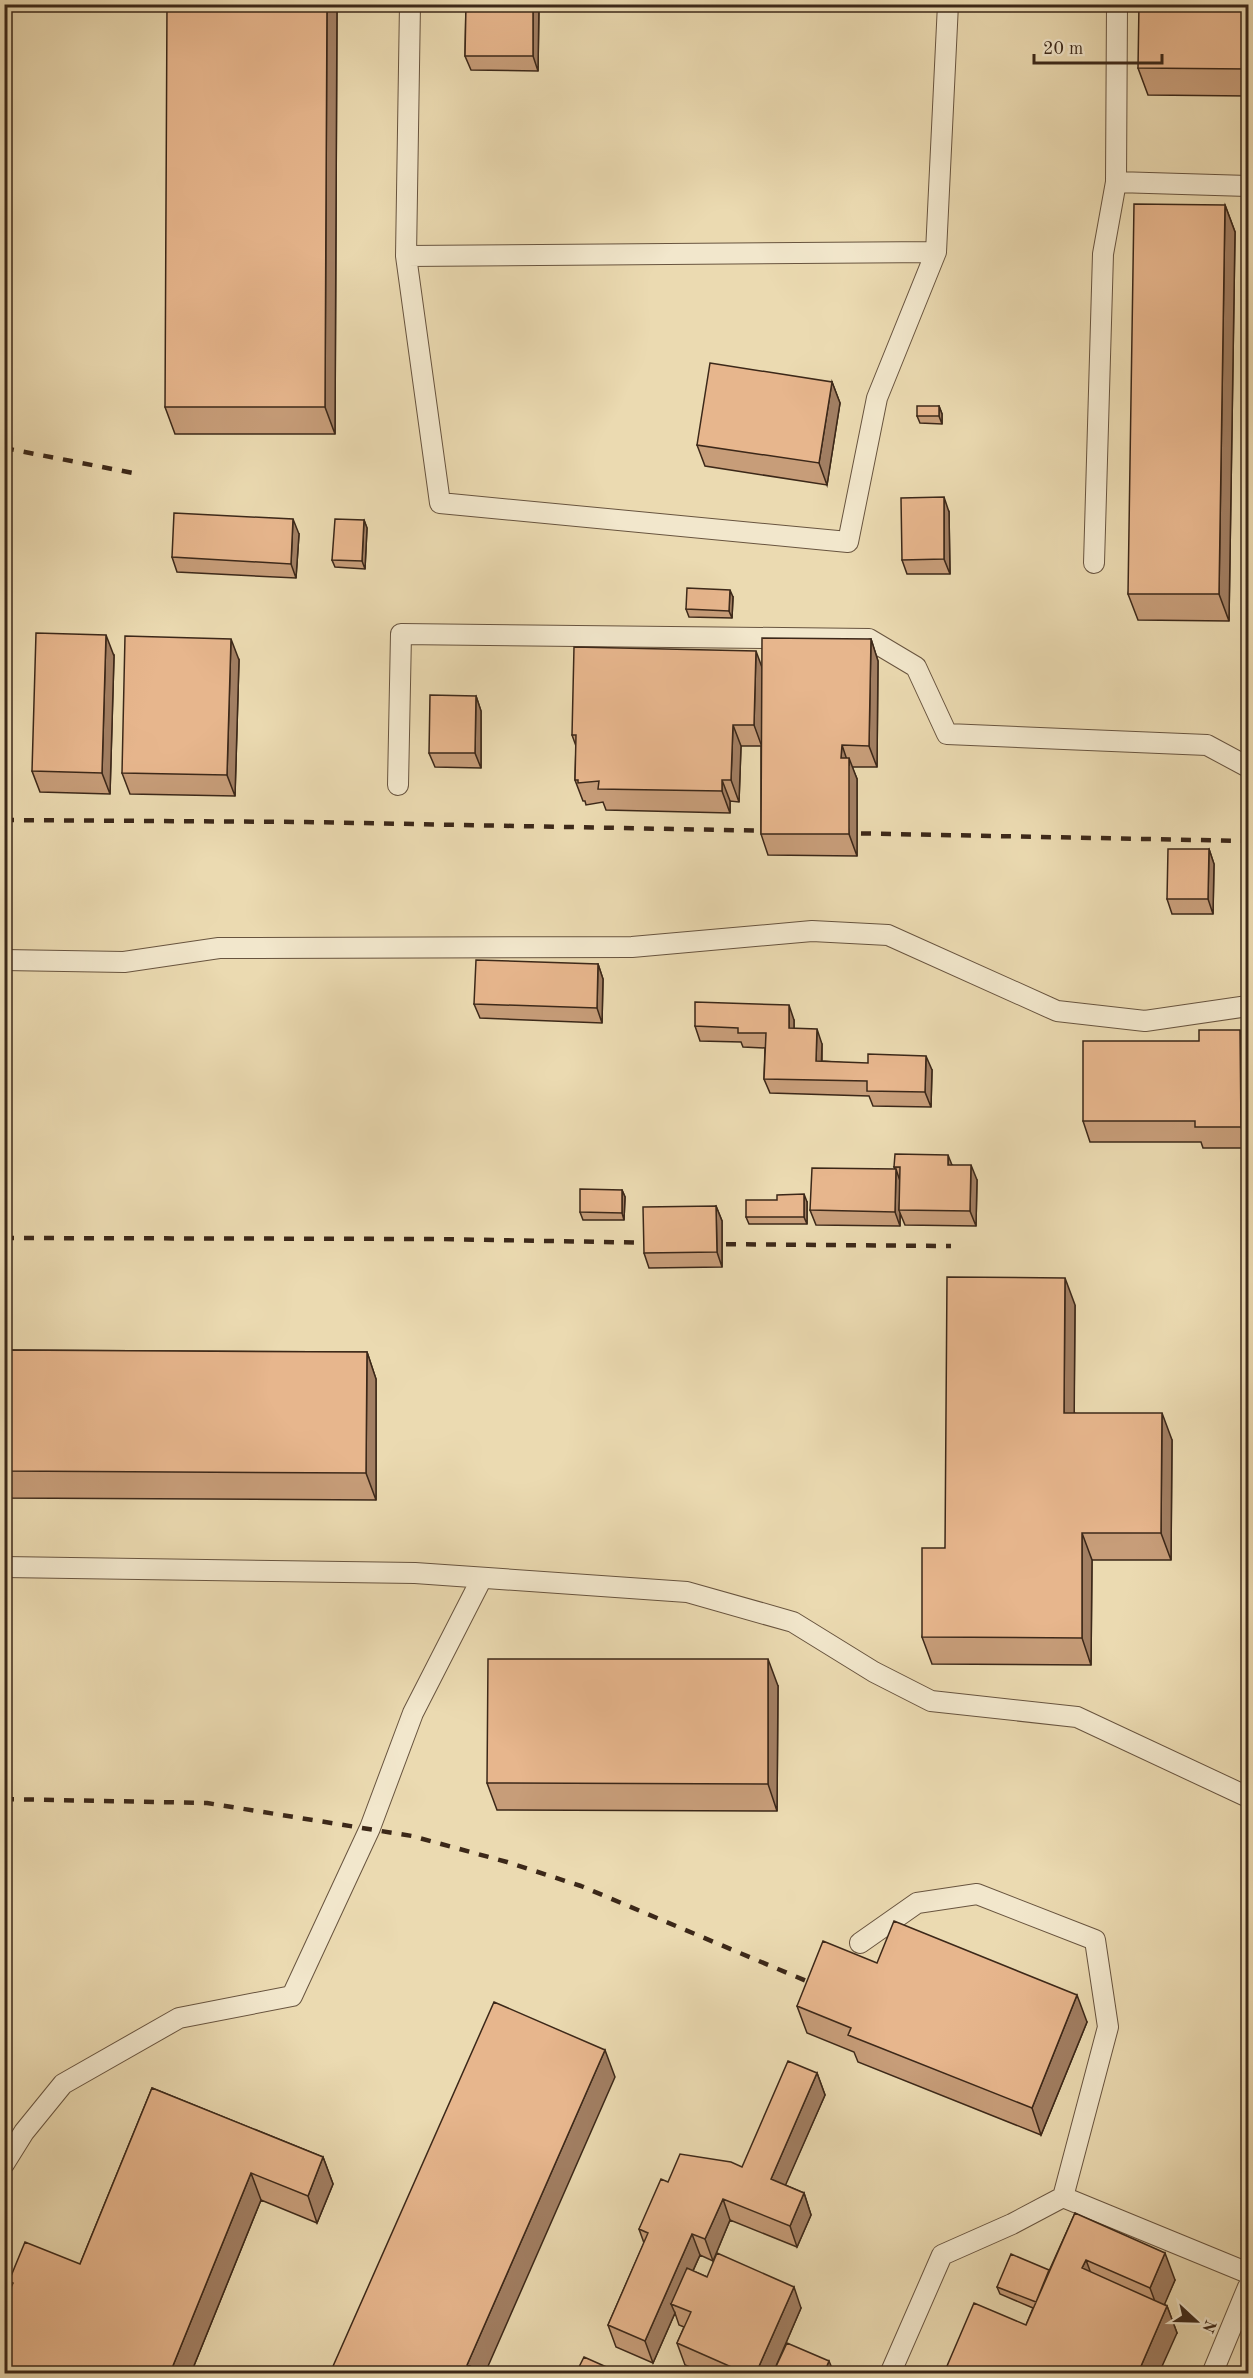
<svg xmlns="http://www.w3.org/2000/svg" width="1253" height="2378" font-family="'Old Standard TT',serif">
  <rect width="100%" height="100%" fill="#ebdab1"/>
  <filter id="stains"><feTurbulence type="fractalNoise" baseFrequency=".00333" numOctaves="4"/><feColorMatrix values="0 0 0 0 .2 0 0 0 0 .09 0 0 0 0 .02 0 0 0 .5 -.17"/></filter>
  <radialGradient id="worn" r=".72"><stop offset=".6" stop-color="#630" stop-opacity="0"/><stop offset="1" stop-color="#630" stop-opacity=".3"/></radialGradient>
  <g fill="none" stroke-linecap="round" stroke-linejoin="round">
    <g stroke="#68543f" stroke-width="22">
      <path id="service" d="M410,4L406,256L936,252
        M1116,182L1248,186
        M406,256L440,503L848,542L877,398L936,252L948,4
        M1094,563L1103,254L1116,182L1117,4
        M398,785L401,634L869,639L916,667L947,734L1207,745L1248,767
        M4,960L124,962L219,948L632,947L812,931L888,935L1057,1011L1145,1021L1248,1006
        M4,1567L415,1573L687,1592L793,1622L874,1672L931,1701L1077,1717L1248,1797
        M860,1943L917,1903L977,1894L1095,1940L1108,2027L1063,2197
        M4,2164L24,2132L63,2084L179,2018L292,1996L370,1828L413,1713L482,1578
        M890,2374L942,2255L1012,2224L1063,2197L1248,2273
        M1212,2374L1248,2287"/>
    </g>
    <use href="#service" stroke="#f2e7cc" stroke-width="20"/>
    <path stroke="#3c2819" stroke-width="4.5" stroke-dasharray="10 10" stroke-linecap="butt" d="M4,448L133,473
      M4,820L306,822L778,831
      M841,833L1248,841
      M4,1238L437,1239L661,1243
      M706,1244L951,1246
      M4,1799L207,1803L412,1836L507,1862L581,1886L823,1988"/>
  </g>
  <path fill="#c79d79" stroke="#3c2819" stroke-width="1.5" d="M337,4L335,434H175L165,407Z
    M466,4H539L538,71L471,70L465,56Z
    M1248,4V96L1148,95L1138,68Z
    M1225,205L1235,232L1229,621L1138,620L1128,594Z
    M832,382L840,403L827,485L705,466L697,445Z
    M939,406L942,414V424L920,423L917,416Z
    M949,512L950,574H907L902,560Z
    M364,520L367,528L365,569L335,567L332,560Z
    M299,534L296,578L177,572L172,557Z
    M733,597L732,618L689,617L686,609Z
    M871,639L878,661L877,767H852L857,779V856L768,855L761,834V746H741L739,802L730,801V813L606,810L603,802L586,805L585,801H583L575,780L576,746L572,735L762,667Z
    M114,656L110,794L40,792L32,771Z
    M239,660L235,796L130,794L122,773Z
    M476,696L481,711V768L435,767L429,753Z
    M1209,849L1214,864L1213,914H1172L1167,899Z
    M598,964L603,979L602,1023L480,1018L474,1004Z
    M794,1020V1029L822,1044V1061L932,1070L931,1107L873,1106L869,1096L770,1093L764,1079L765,1048L743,1047L741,1042L700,1041L695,1026Z
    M1248,1051V1148H1203L1201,1142H1090L1083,1121Z
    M952,1165L977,1180L976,1226L905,1225L900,1213V1226L816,1225L810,1210L895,1169L894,1167Z
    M622,1190L625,1197L624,1220H583L580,1212Z
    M807,1202V1224H749L746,1217Z
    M716,1206L722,1221V1267L649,1268L644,1253Z
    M1075,1305L1074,1413L1172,1440L1171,1560H1092L1091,1665L932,1664L922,1637L945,1548Z
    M4,1350L367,1352L376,1379V1500L4,1498Z
    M778,1686L777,1811L497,1810L487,1783Z
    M877,1963L1087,2022L1041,2135L858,2062L854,2052L807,2033L797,2006Z
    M817,2073L825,2095L785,2185L804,2193L811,2215L797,2247L730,2220L713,2261L700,2255L693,2271L707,2277L801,2308L773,2373H705L685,2365L677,2343L684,2327L679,2325L675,2313L653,2363L616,2347L608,2325L644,2243L639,2229L668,2182L742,2167Z
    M152,2088L323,2157L333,2184L317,2223L261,2200L191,2373H4V2303L11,2287L9,2281L80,2264Z
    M1075,2213L1175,2280L1164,2304L1167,2306L1177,2333L1026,2325L1033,2308L1000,2294L997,2287L1049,2271Z"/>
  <path fill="#a27f63" stroke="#3c2819" stroke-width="1.5" d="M327,4H337L335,434L325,407Z
    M533,4H539L538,71L533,56Z
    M1225,205L1235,232L1229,621L1219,594Z
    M832,382L840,403L827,485L819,463Z
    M939,406L942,414V424L939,416Z
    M944,497L949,512L950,574L944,559Z
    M293,519L299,534L296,578L291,564Z
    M364,520L367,528L365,569L362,561Z
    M730,590L733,597L732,618L729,611Z
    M106,635L114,656L110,794L102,773Z
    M231,639L239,660L235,796L227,775Z
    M871,639L878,661L877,767L869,746Z
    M756,651L764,673L762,747L754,725Z
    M476,696L481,711V768L475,753Z
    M733,725L741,746L739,802L731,780Z
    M842,745L849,766V758L857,779V856L849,834L841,758Z
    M722,780L730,801V813L722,791Z
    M1209,849L1214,864L1213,914L1208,899Z
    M598,964L603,979L602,1023L597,1008Z
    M789,1005L794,1020V1043L789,1028Z
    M817,1029L822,1044L821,1076L816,1061Z
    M1240,1030L1248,1051V1148L1241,1127Z
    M926,1056L932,1070L931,1107L925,1092Z
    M948,1155L954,1170L948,1165Z
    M971,1165L977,1180L976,1226L970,1211Z
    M896,1169L901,1184L899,1210L900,1213V1226L895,1212Z
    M622,1190L625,1197L624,1220L622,1213Z
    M804,1194L807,1202V1224L804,1217Z
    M716,1206L722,1221V1267L717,1252Z
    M1065,1278L1075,1305L1074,1440L1064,1413Z
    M367,1352L376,1379V1500L366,1473Z
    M1162,1413L1172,1440L1171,1560L1161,1533Z
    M1082,1533L1092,1560L1091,1665L1082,1638Z
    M768,1659L778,1686L777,1811L768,1784Z
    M1077,1995L1087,2022L1041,2135L1032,2108Z
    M605,2050L615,2077L485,2373L467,2365Z
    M817,2073L825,2095L779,2200L771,2179Z
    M323,2157L333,2184L317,2223L308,2196Z
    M251,2173L261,2200L191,2373H170Z
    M804,2193L811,2215L797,2247L790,2226Z
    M723,2199L730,2220L713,2261L705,2239Z
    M692,2234L700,2255L677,2306L671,2304L675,2313L653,2363L645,2341Z
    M1165,2253L1175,2280L1160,2315L1150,2288Z
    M1086,2260L1096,2287L1082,2268Z
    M794,2287L801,2308L773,2373H756Z
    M1167,2306L1177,2333L1159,2373H1138Z
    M829,2361L834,2373H824Z"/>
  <path fill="#e7b68d" stroke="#3c2819" stroke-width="1.5" d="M167,4H327L325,407H165Z
    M466,4H533V56H465Z
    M1139,4H1248V69L1138,68Z
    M1134,204L1225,205L1219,594H1128Z
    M710,363L832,382L819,463L697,445Z
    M917,406H939V416H917Z
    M944,497V559L902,560L901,498Z
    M174,513L293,519L291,564L172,557Z
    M335,519L364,520L362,561L332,560Z
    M687,588L730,590L729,611L686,609Z
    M36,633L106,635L102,773L32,771Z
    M125,636L231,639L227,775L122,773Z
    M762,638L871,639L869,746L842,745L841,758H849V834H761Z
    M574,647L756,651L754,725H733L731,780H722V791L598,789L599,781L578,783V780H575L576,735H572Z
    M430,695L476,696L475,753H429Z
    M1168,849H1209L1208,899H1167Z
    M476,960L598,964L597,1008L474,1004Z
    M695,1002L789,1005V1028L817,1029L816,1061L868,1063V1054L926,1056L925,1092L867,1091V1081L764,1079L766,1033H738V1028L695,1026Z
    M1199,1030H1240L1241,1127H1195V1121H1083V1041H1199Z
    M895,1154L948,1155V1165H971L970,1211L899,1210L900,1167H894Z
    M812,1168L896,1169L895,1212L810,1210Z
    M580,1189L622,1190V1213L580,1212Z
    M804,1194V1217H746V1200H777V1195Z
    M716,1206L717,1252L644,1253L643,1207Z
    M947,1277L1065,1278L1064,1413H1162L1161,1533H1082V1638L922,1637V1548H945Z
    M4,1350L367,1352L366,1473L4,1471Z
    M488,1659H768V1784L487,1783Z
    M894,1921L1077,1995L1032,2108L848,2035L851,2028L797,2006L823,1941L877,1963Z
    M494,2002L605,2050L467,2365L487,2373H330Z
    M788,2061L817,2073L771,2179L804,2193L790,2226L723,2199L705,2239L692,2234L645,2341L608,2325L648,2233L639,2229L661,2179L668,2182L680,2154L731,2162L742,2167Z
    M152,2088L323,2157L308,2196L251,2173L170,2373H24L4,2366V2303L13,2283L9,2281L25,2242L80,2264Z
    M1075,2213L1165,2253L1150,2288L1086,2260L1082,2268L1167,2306L1138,2373H944L974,2303L1026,2325Z
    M717,2253L794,2287L756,2373H745L677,2343L691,2312L671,2304L687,2268L707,2277Z
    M1011,2254L1049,2270L1036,2302L997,2287Z
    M787,2343L829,2361L824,2373H773Z
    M584,2357L620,2373H576Z"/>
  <rect width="1253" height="2378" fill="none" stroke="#ebdab1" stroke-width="24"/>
  <rect x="6" y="6" width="1241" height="2366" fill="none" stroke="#3c2819" stroke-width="3"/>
  <rect x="12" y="12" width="1229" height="2354" fill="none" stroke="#3c2819" stroke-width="1.5"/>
  <g transform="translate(1196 2321) rotate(112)" stroke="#f2e7cc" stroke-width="4.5" paint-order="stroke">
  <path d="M0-4.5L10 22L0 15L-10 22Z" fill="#3c2819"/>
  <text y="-9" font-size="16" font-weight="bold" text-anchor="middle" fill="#3c2819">N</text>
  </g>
  <path d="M1034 54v9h128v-9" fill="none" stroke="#3c2819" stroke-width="3"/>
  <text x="1043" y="54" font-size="18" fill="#3c2819" stroke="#f2e7cc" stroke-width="4.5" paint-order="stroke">20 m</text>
  <rect width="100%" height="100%" filter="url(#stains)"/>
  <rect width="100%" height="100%" fill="url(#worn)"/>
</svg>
